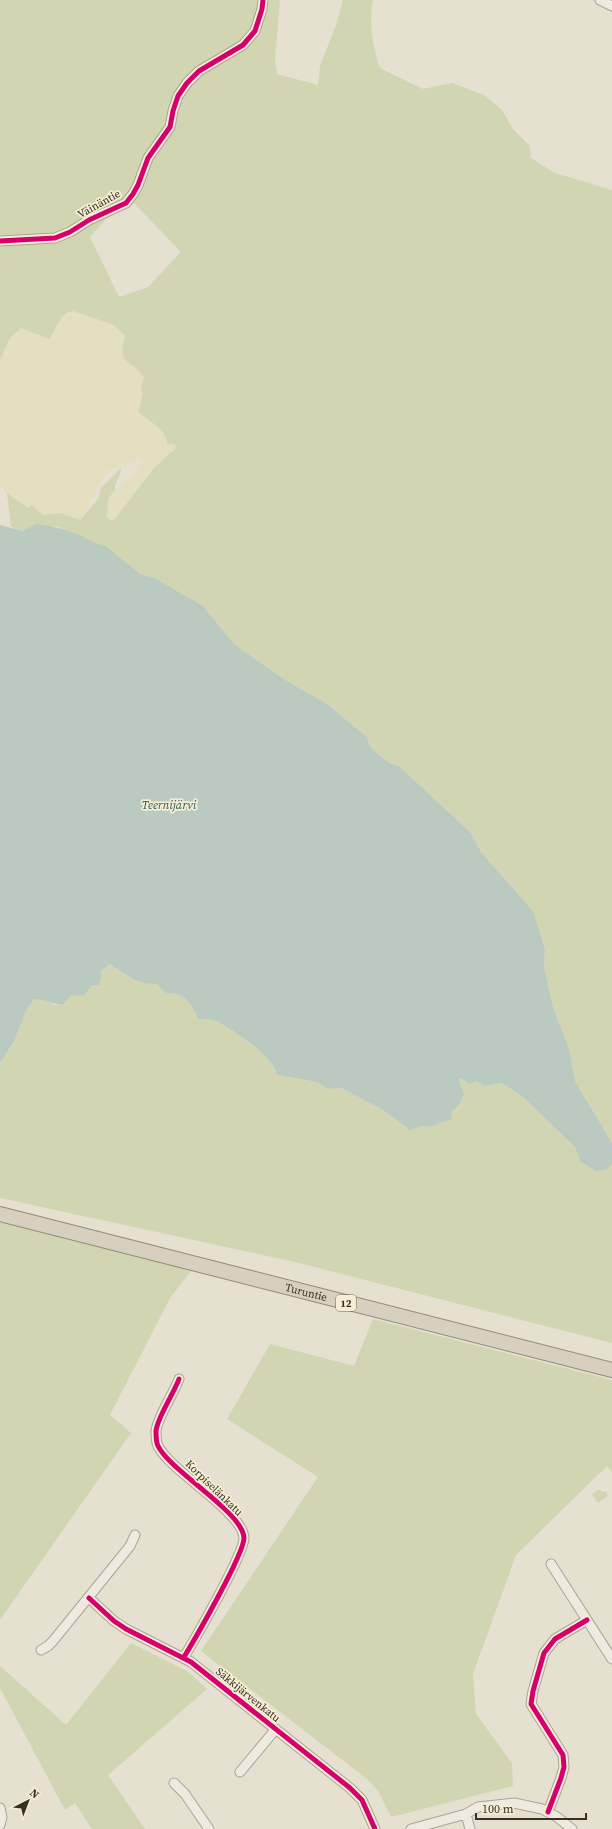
<svg xmlns="http://www.w3.org/2000/svg" width="612" height="1829" font-family="'Source Serif 4',serif">
  <rect width="100%" height="100%" fill="#e5e0cf"/>
  <path fill="#e4dfc0" d="M73,311L114,325L126,336L122,349L128,363L144,377L141,387L143,394L138,412L165,434L167,440L177,447L155,467L113,521L107,517L108,499L123,482L135,472L141,463L139,458L121,468L108,469L80,520L60,513L43,515L32,505L28,509L7,493L0,484V360L10,338L21,328L55,333L60,318L66,312Z"/>
  <path fill="#d2d5b1" fill-rule="evenodd" d="M0,0H280L275,59L277,74L318,85L320,66L336,25L343,0H373C369,21 372,47 380,68L423,89L452,83L484,95L502,110L513,129L529,145L531,158L555,173L612,190V1143L575,1081L569,1049L553,1007L544,966L545,949L533,911L481,852L471,833L399,766L389,763L370,747L367,737L327,704L282,678L234,644L203,606L155,578L140,574L106,546H99L77,534L56,526L23,531L11,527L7,493L28,508L32,505L43,515L60,513L80,520L98,499L101,488L121,468C121,477 114,482 115,490L108,499L107,517L113,521L155,467L177,447L174,444H167C168,431 148,420 138,412L143,394L141,387L144,377C129,358 117,365 125,336L114,325L73,311C58,313 58,329 49,339L21,328L10,338L0,360ZM134,203L181,252L148,287L119,297L90,237L106,219Z
    M110,964C124,974 138,985 156,984L166,993C184,992 192,1004 198,1019C203,1019 211,1019 216,1021C234,1030 273,1056 277,1075L317,1082L328,1089L341,1088L383,1110L410,1130L422,1126L431,1127L444,1121L460,1104L464,1094L459,1080L462,1078L476,1080L484,1086L502,1083L523,1097L575,1147L580,1161L607,1169L612,1164V1343L295,1262L0,1198V1063L14,1041L26,1011L34,999H43L56,1006L70,996L84,994L92,985L101,980V971Z
    M0,1220L191,1271L170,1298L110,1415L131,1433L0,1620Z
    M373,1319L612,1380V1472L607,1466L516,1555L473,1674L476,1714L512,1763L513,1786L391,1817L378,1791L367,1779L201,1651L318,1477L227,1419L270,1344L354,1366Z
    M598,1490L606,1492L608,1496L598,1503L592,1494Z
    M131,1643L187,1671L207,1689L108,1775L145,1829H92L75,1803L65,1810L0,1688V1666L66,1725Z"/>
  <path fill="#bacac1" d="M36,524C50,526 63,528 77,534C87,538 95,545 106,546L140,574L155,578L203,606L234,644L282,678L327,704L367,737L370,747L389,763L399,766L471,833L481,852L533,911L545,949L544,966L553,1007L569,1049L575,1081L612,1143V1164L607,1169L596,1171L580,1161L575,1147L523,1097L502,1083L484,1086L476,1081L470,1084L461,1078L459,1080L464,1094L460,1104L452,1112L451,1120L444,1121L431,1127L422,1126L410,1130L383,1110L341,1088L328,1089L317,1082L277,1075C273,1056 234,1030 216,1021C211,1019 203,1019 198,1019C192,1004 184,992 166,993L156,984C137,985 125,974 110,964L101,971V980L99,985H92L84,995L70,996L64,1004C53,1006 46,998 34,999L26,1011L14,1041L0,1063V525L23,531Z"/>
  <g fill="none" stroke-linecap="round" stroke-linejoin="round">
    <g stroke="#aaa497" stroke-width="11">
      <path id="minor" d="M600,0L612,6
        M0,241L55,238L70,232L89,220L126,203L133,194L138,185L148,158L170,127L173,111L178,96L187,83L199,71L243,45L255,31L262,9L263,0
        M179,1379C174,1393 157,1418 156,1431C156,1436 156,1442 158,1446C171,1472 243,1512 244,1538C244,1554 195,1639 184,1657
        M551,1564L612,1659
        M89,1598L114,1621L126,1629L191,1662L350,1788L362,1800L375,1829
        M41,1650L48,1646L53,1641L130,1546L135,1535
        M240,1772L275,1730
        M174,1783L185,1794L209,1829
        M0,1808L2,1817L0,1825
        M548,1812L561,1778L564,1767L563,1755L531,1704L533,1691L544,1653L555,1639L587,1620
        M466,1814L470,1829
        M411,1829L466,1814L478,1807L514,1803L542,1809L557,1817L572,1829"/>
    </g>
    <g stroke="#908a7e" stroke-width="16">
      <g id="highway">
        <path id="s1" d="M0,1214L612,1370"/>
      </g>
    </g>
    <use href="#minor" stroke="#eeeae0" stroke-width="9"/>
    <use href="#highway" stroke="#d8d0bf" stroke-width="14"/>
    <g stroke="#f5eed5" stroke-width="8">
      <path id="cycleway" d="M0,241L55,238L70,232L89,220L126,203L133,194L138,185L148,158L170,127L173,111L178,96L187,83L199,71L243,45L255,31L262,9L263,0
        M179,1379C174,1393 157,1418 156,1431C156,1436 156,1442 158,1446C171,1472 243,1512 244,1538C244,1554 195,1639 184,1657
        M89,1598L114,1621L126,1629L191,1662L350,1788L362,1800L375,1829
        M548,1812L561,1778L564,1767L563,1755L531,1704L533,1691L544,1653L555,1639L587,1620"/>
    </g>
    <use href="#cycleway" stroke="#d6006c" stroke-width="5"/>
  </g>
  <g text-anchor="middle" dominant-baseline="central" stroke-width="3.5" stroke-linejoin="round" paint-order="stroke">
    <rect fill="#f5eed5" stroke="#716756" stroke-width="1" x="336" y="1295" width="20" height="16" rx="3"/>
    <g font-size="10" font-weight="bold" fill="#392d1f">
      <text x="346" y="1303">12</text>
    </g>
    <g font-size="11" fill="#392d1f" stroke="#f5eed5">
      <text transform="translate(99 204) rotate(-29)">Väinäntie</text>
      <text stroke="none"><textPath href="#s1" startOffset="316">Turuntie</textPath></text>
      <text transform="translate(214 1488) rotate(44)">Korpiselänkatu</text>
      <text transform="translate(248 1695) rotate(39)">Säkkijärvenkatu</text>
    </g>
    <g font-size="12" font-style="italic" fill="#2f5959" stroke="#f5eed5">
      <text x="169" y="805">Teernijärvi</text>
    </g>
  </g>
  <g transform="translate(28 1801) rotate(42)" stroke="#f5eed5" stroke-width="3" paint-order="stroke">
  <path d="M0-3L7 15L0 10L-7 15Z" fill="#392d1f"/>
  <text y="-6" font-size="11" font-weight="bold" text-anchor="middle" fill="#392d1f">N</text>
  </g>
  <path d="M476 1813v6h110v-6" fill="none" stroke="#392d1f" stroke-width="2"/>
  <text x="482" y="1813" font-size="12" fill="#392d1f" stroke="#f5eed5" stroke-width="3" paint-order="stroke">100 m</text>
</svg>
